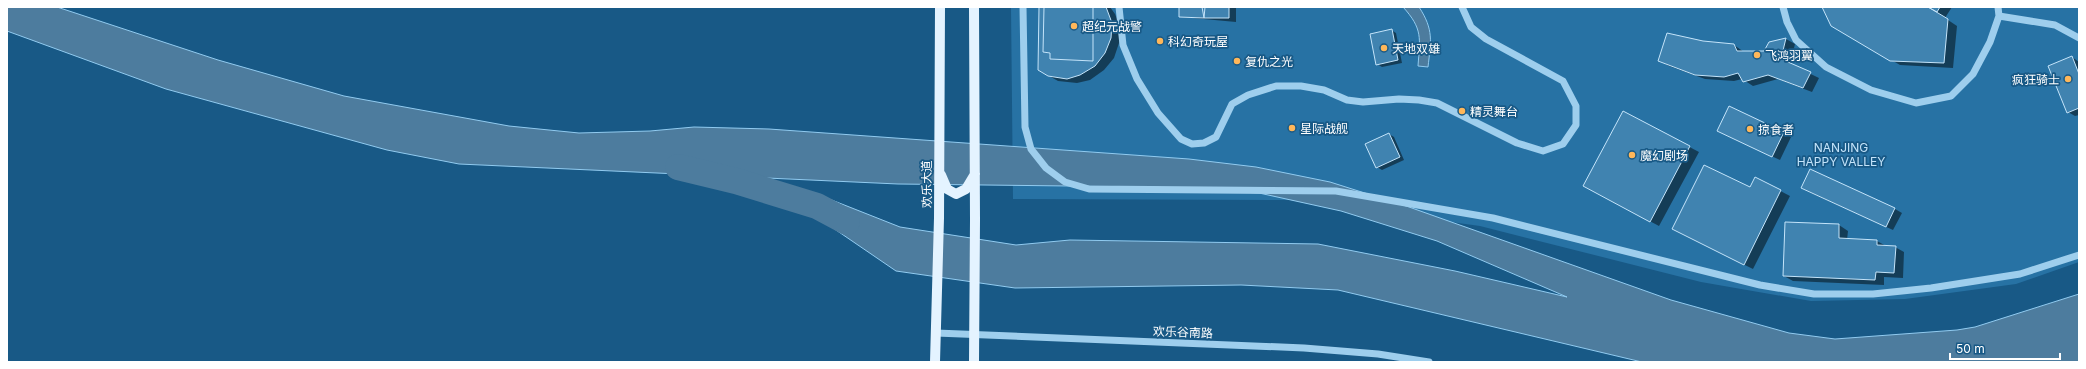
<svg xmlns="http://www.w3.org/2000/svg" width="2086" height="369" font-family="Inter,'Noto Sans SC',sans-serif">
  <rect width="100%" height="100%" fill="#185986"/>
  <path fill="#2772a4" d="M1011,7H2079V262L2016,284L1905,299L1811,301L1701,282L1480,226L1290,200L1013,199Z"/>
  <path fill="#4d7c9e" stroke="#91cbf0" d="M7,7H57L218,60L344,96L509,126L579,133L650,131L694,127L769,129L1189,159L1256,167L1330,182L1409,207L1671,300L1789,333L1835,339L1957,330L1975,327L2079,294V362H1642L1338,290L1241,285L1015,288L896,271L814,215L819,195L900,227L1016,245L1070,240L1318,244L1455,271L1567,297L1437,241L1341,211L1259,193L1154,187L898,184L459,164L387,150L166,89L7,31Z
    M1403,7H1419C1434,30 1431,41 1428,67L1418,66C1420,38 1423,29 1403,7Z"/>
  <path fill="#0007" d="M1040,7H1110L1115,14L1121,29L1119,43L1114,58L1104,70L1090,80L1077,83L1058,81L1039,70Z
    M1180,7H1236V22L1182,17L1180,16Z
    M1823,7H1952L1945,18L1957,26L1953,68L1900,65L1832,25Z
    M1391,30L1396,33L1402,63L1382,67L1377,64Z
    M1786,39L1795,44L1790,64L1819,78L1812,92L1778,79L1753,86L1742,79L1734,81L1705,79L1669,66L1660,61L1703,42L1734,45L1744,52H1765L1769,43Z
    M2072,57L2079,62V115L2075,116L2068,112Z
    M1730,107L1791,137L1780,160L1726,135Z
    M1623,112L1699,152L1659,226L1593,191Z
    M1389,134L1394,137L1404,160L1382,170L1377,167Z
    M1755,178L1790,196L1753,269L1682,234L1750,188Z
    M1809,192L1895,209L1902,213L1893,230Z
    M1839,225L1848,231L1847,240L1877,241L1886,246L1895,247L1904,252L1903,278L1884,277V285L1793,281L1784,276Z"/>
  <g fill="none" stroke-linecap="round" stroke-linejoin="round">
    <path stroke="#4d7c9e" stroke-width="26" d="M678,167L736,181L817,206L847,222"/>
  </g>
  <path fill="#4083b0" stroke="#c4e4fa" d="M1039,7H1106L1112,23L1111,38L1105,53L1095,66L1080,75L1067,79L1048,76L1038,70Z
    M1044,7H1093V61L1050,59V53L1043,52Z
    M1179,7H1205L1204,18L1179,17Z
    M1202,7H1229V18H1204Z
    M1822,7H1928L1948,19L1944,63L1890,61L1831,26Z
    M1928,7H1940L1937,12Z
    M1392,29L1398,60L1376,65L1370,34Z
    M1667,33L1703,41L1734,44L1737,51H1764L1769,42L1786,38L1781,59L1811,72L1803,88L1768,75L1743,82L1738,73L1724,77L1695,75L1658,61Z
    M2072,56L2079,74V108L2067,113L2048,66Z
    M1729,106L1784,132L1772,157L1717,131Z
    M1623,111L1690,146L1650,222L1583,186Z
    M1389,133L1400,157L1376,168L1365,144Z
    M1704,165L1750,187L1755,177L1781,190L1744,265L1672,229Z
    M1810,169L1895,208L1886,227L1801,188Z
    M1785,222L1839,224V238L1877,240V245L1896,246L1894,273L1876,272L1875,280L1783,276Z"/>
  <g fill="none" stroke-linecap="round" stroke-linejoin="round">
    <path stroke="#9eceed" stroke-width="7" d="M1023,7L1025,127L1031,149L1046,168L1065,182L1089,189L1336,191L1493,218L1760,285L1814,294H1873L1931,288L2020,274L2079,255
      M1119,7L1123,45L1137,79L1158,113L1181,139L1192,144L1204,143L1216,137L1232,104L1248,95L1276,86H1301L1324,90L1347,100L1363,102L1399,99L1419,100L1437,103L1517,143L1543,151L1563,144L1576,125V106L1563,81L1486,39L1471,27L1462,7
      M1783,7L1787,22L1796,40L1826,67L1871,90L1916,103L1951,96L1973,74L1990,42L1999,16L1998,7
      M1999,16L2055,25L2079,38
      M936,333L1304,348L1378,354L1429,362"/>
    <path stroke="#e4f3ff" stroke-width="10" d="M941,175L947,189L956,194L966,189L975,174
      M935,362L939,218L940,7
      M974,362L975,220L974,7"/>
  </g>
  <g fill="#ffb75a" stroke="#185986" stroke-width="1.5">
    <circle cx="1074" cy="26" r="4"/>
    <circle cx="1160" cy="41" r="4"/>
    <circle cx="1384" cy="48" r="4"/>
    <circle cx="1757" cy="55" r="4"/>
    <circle cx="1237" cy="61" r="4"/>
    <circle cx="2068" cy="79" r="4"/>
    <circle cx="1462" cy="111" r="4"/>
    <circle cx="1292" cy="128" r="4"/>
    <circle cx="1750" cy="129" r="4"/>
    <circle cx="1632" cy="155" r="4"/>
  </g>
  <g text-anchor="middle" dominant-baseline="central" stroke-width="3.5" stroke-linejoin="round" paint-order="stroke">
    <g font-size="12" fill="#fff" stroke="#185986" text-anchor="start">
      <text x="1082" y="26">超纪元战警</text>
      <text x="1168" y="41">科幻奇玩屋</text>
      <text x="1392" y="48">天地双雄</text>
      <text x="1765" y="55">飞鸿羽翼</text>
      <text x="1245" y="61">复仇之光</text>
      <text x="2060" y="79" text-anchor="end">疯狂骑士</text>
      <text x="1470" y="111">精灵舞台</text>
      <text x="1300" y="128">星际战舰</text>
      <text x="1758" y="129">掠食者</text>
      <text x="1640" y="155">魔幻剧场</text>
    </g>
    <g font-size="12" fill="#c4e4fa" stroke="#185986">
      <text x="1841" y="147">NANJING<tspan x="1841" dy="14">HAPPY VALLEY</tspan></text>
    </g>
    <g font-size="12" fill="#fff" stroke="#185986">
      <text transform="translate(926 184) rotate(-90)">欢乐大道</text>
      <text transform="translate(1183 332) rotate(2)">欢乐谷南路</text>
    </g>
  </g>
  <rect width="2086" height="369" fill="none" stroke="#ffffff" stroke-width="16"/>
  <path d="M1950 353v6h110v-6" fill="none" stroke="#ffffff" stroke-width="2"/>
  <text x="1956" y="353" font-size="12" fill="#ffffff" stroke="#185986" stroke-width="3" paint-order="stroke">50 m</text>
</svg>
